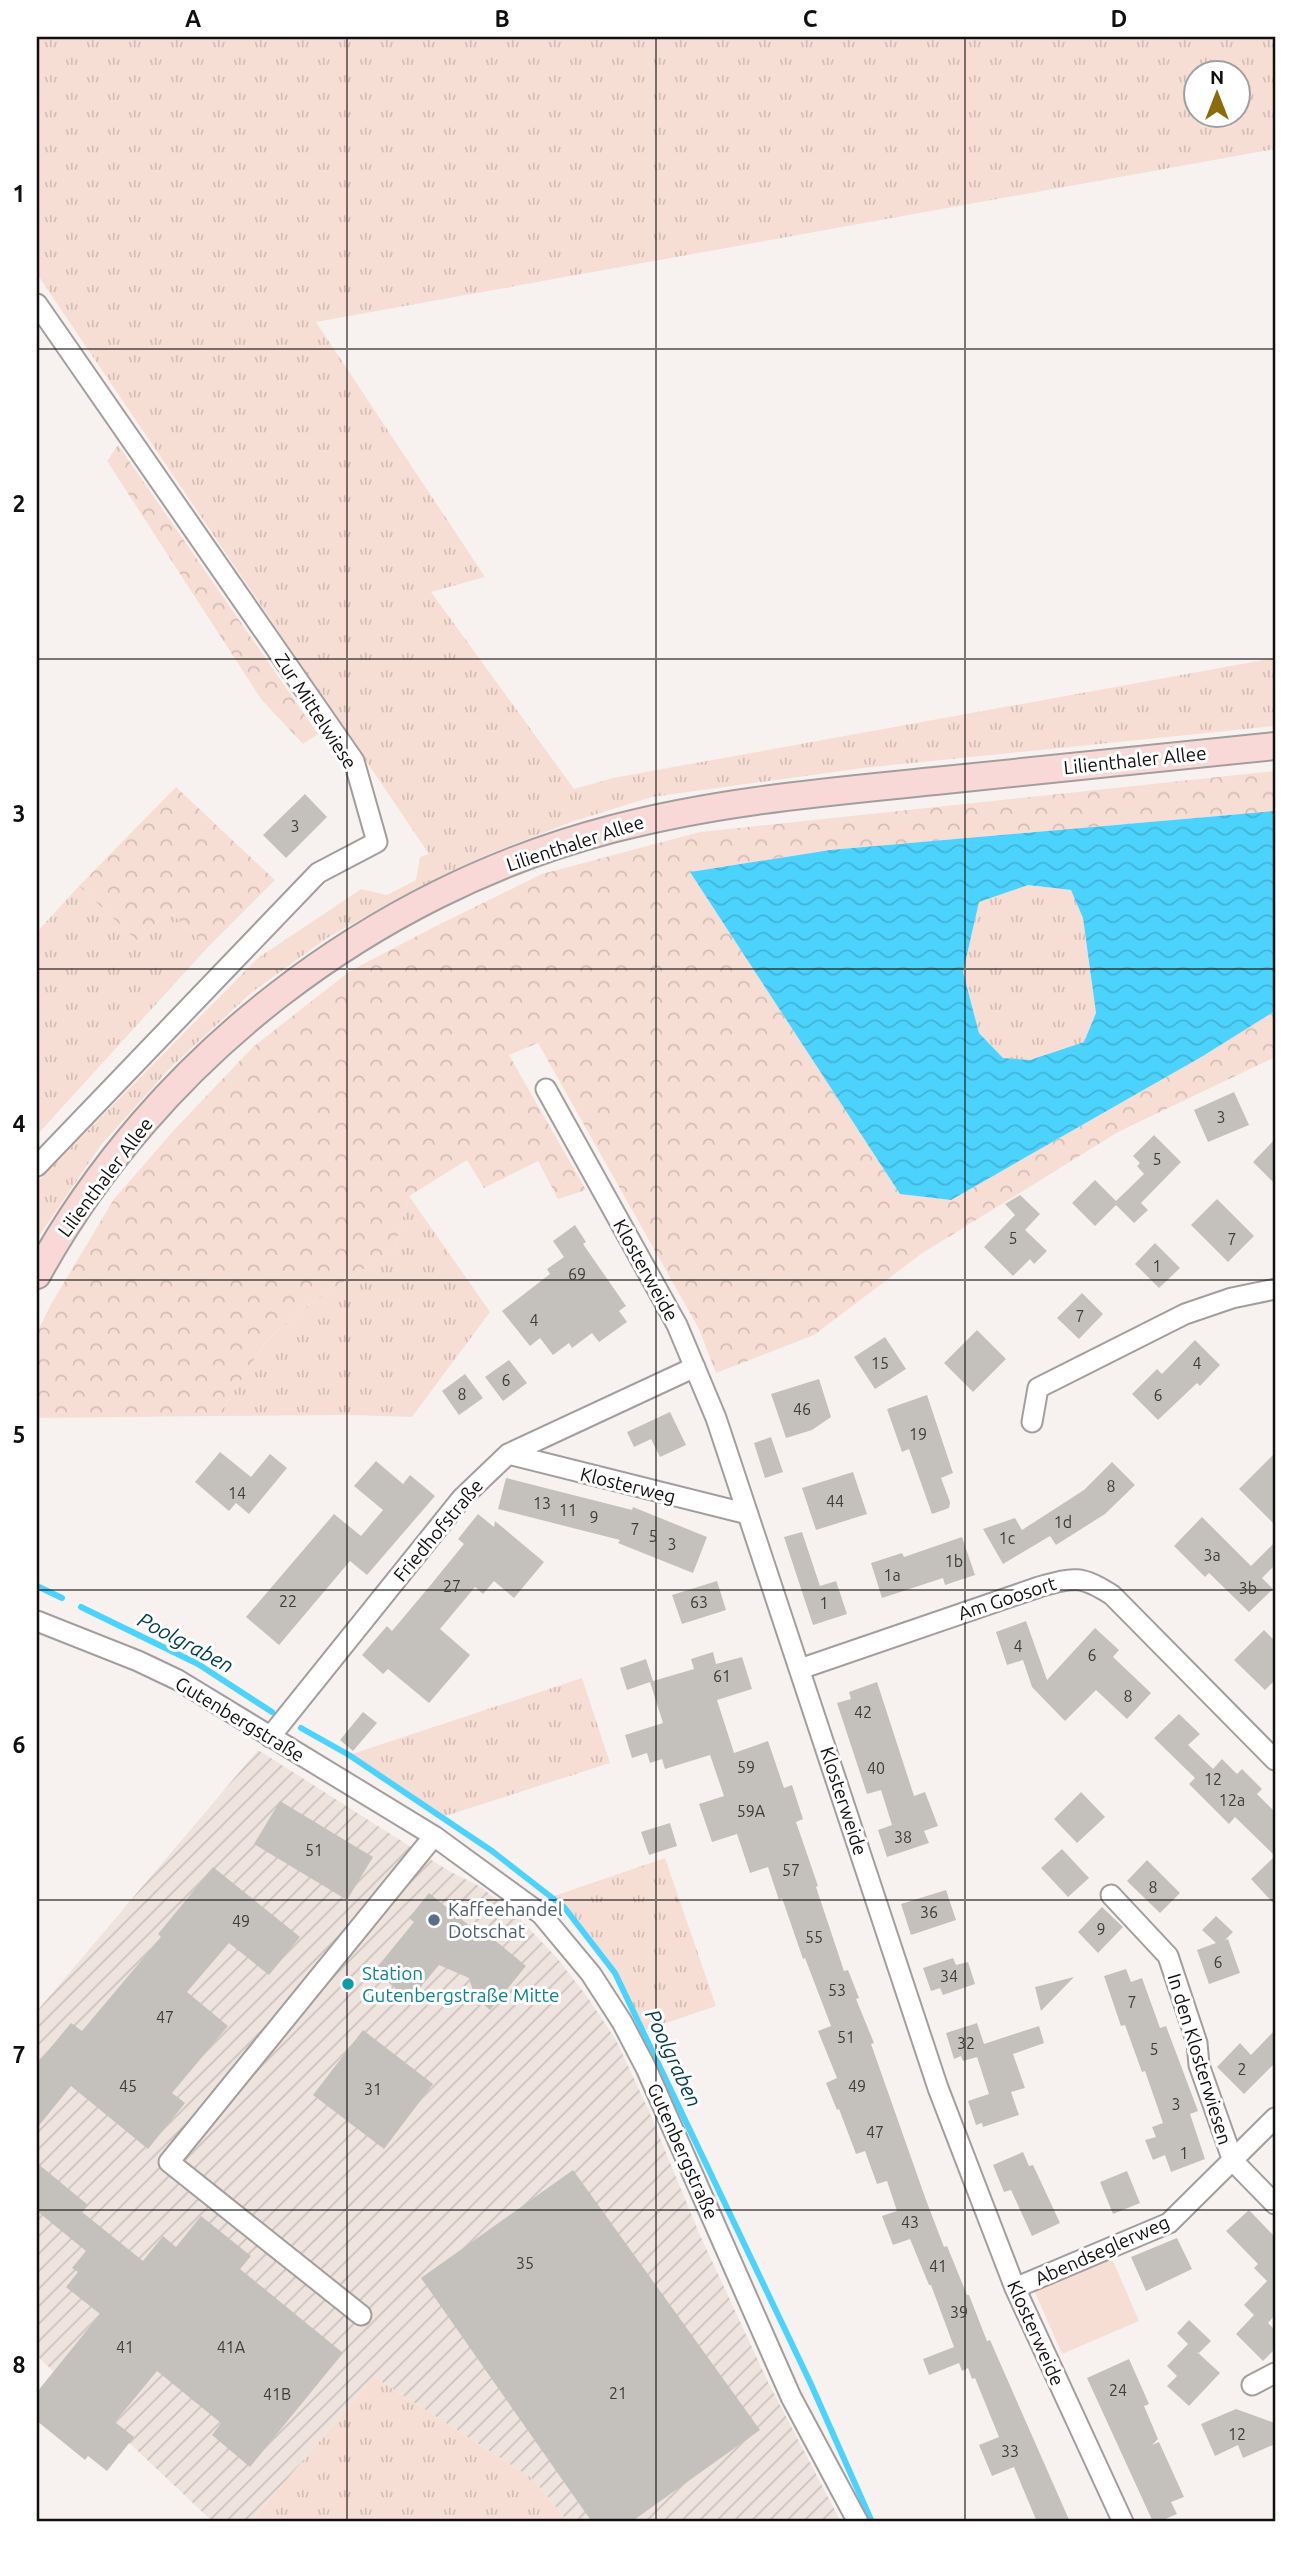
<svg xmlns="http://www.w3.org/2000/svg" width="1312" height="2559" font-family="Ubuntu,sans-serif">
  <defs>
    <pattern id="industrial-furrows" width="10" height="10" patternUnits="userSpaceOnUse" patternTransform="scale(1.75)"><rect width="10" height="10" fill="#efe3de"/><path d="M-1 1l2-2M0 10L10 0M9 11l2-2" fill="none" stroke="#ccc2bd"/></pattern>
    <pattern id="grass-tufts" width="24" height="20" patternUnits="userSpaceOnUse" patternTransform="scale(1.75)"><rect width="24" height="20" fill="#f7ded4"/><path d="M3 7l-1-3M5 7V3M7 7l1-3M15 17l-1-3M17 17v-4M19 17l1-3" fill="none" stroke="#d3bdb5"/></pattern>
    <pattern id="forest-crowns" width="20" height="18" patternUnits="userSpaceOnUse" patternTransform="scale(1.75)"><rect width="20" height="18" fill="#f7ded4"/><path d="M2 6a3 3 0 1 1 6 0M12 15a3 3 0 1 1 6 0" fill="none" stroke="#d3bdb5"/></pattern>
    <pattern id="water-waves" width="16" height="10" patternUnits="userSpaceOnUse" patternTransform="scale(1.75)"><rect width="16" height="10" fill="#4cd3fd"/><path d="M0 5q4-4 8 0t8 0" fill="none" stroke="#41b4d8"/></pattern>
  </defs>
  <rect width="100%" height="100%" fill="#f7f2f0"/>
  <path fill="url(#industrial-furrows)" d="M258,1750L449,1871L481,1887L519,1918L557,1958L588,1998L616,2040L648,2109L699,2233L768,2382L841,2522H568L533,2479L374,2377L251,2522H213L37,2356V2011Z"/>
  <path fill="url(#grass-tufts)" fill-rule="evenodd" d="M37,37H1275V149L316,322L485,577L431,592L574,789L613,778L1275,658V726L863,768L652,797L574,821L489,854L413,890L327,938L251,993L171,1067L101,1145L37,1239V1182L258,958L361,889L387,895L416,880L420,857L429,854L37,274ZM1196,74H1238V116H1196Z
    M1028,885L1071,890L1083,918L1096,1013L1084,1042L1029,1060L1003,1058L979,1033L963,972L979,902Z
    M79,886L138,942L168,910L208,947L37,1135V932Z
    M409,1196L490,1312L412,1417L350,1415L218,1416L266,1341L304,1308L394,1249Z
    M582,1678L610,1763L442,1817L349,1755Z
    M665,1858L716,2006L643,2031C620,1985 592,1930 551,1897Z
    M374,2377L533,2479L568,2522H251Z"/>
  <path fill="url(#forest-crowns)" d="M118,445L318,734L303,744L261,699L107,461Z
    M1275,771V811L830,850L690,872L900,1194L951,1200L1203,1056L1275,1011V1057L1118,1132L921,1254L814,1335L716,1373L699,1329L538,1043L509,1055L586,1190L558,1199L538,1161L484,1188L467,1160L409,1196L394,1249L304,1308L266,1341L218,1416L37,1418V1333L50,1306L114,1199L175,1129L253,1047L350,971L436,926L542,874L700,832Z
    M176,787L275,880L208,947L168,910L138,942L79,886Z"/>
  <path fill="#f7ded4" d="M1110,2254L1139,2321L1062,2354L1033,2288Z"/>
  <path fill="url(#water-waves)" fill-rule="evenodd" d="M1275,811V1011L1203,1056L951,1200L900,1194L690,872L830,850ZM1028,885L1071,890L1083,918L1096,1013L1084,1042L1030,1060L1003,1058L979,1033L963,972L979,902Z"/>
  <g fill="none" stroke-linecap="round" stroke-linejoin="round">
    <path stroke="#4cd3fd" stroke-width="6" d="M37,1586L62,1598
      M81,1607L198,1664L272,1712
      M301,1728L349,1755L492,1851L564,1907L615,1973L810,2382L872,2522"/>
  </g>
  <path fill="#c4c1bd" d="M305,794L327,817L286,858L263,835Z
    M1234,1092L1249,1125L1208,1142L1194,1110Z
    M1154,1135L1181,1162L1141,1203L1148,1210L1134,1223L1116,1205L1095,1226L1072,1203L1095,1180L1116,1201L1144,1174L1137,1166L1140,1163L1133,1156Z
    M1275,1139V1184L1253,1162Z
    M1020,1195L1040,1214L1025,1230L1047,1251L1034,1264L1030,1259L1013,1276L984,1247L1015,1215L1005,1204Z
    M1217,1199L1254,1236L1228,1262L1191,1225Z
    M575,1225L586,1242L583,1244L626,1306L619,1311L627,1322L599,1342L592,1333L572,1348L569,1343L553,1355L540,1338L530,1346L502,1311L550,1274L547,1269L564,1257L553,1241Z
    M1155,1243L1180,1268L1159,1288L1135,1264Z
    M1082,1293L1103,1314L1079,1339L1057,1318Z
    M977,1330L1006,1359L973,1392L944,1363Z
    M885,1337L906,1369L875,1389L854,1357Z
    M1195,1340L1220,1365L1200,1386L1197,1383L1158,1420L1132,1394L1157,1369L1162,1374Z
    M509,1360L527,1383L503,1401L485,1377Z
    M465,1374L483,1398L459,1415L442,1391Z
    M819,1379L831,1417L812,1430L786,1438L771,1394Z
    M927,1395L953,1473L941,1478L950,1502L949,1508L932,1514L909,1449L902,1452L887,1409Z
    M670,1412L686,1445L660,1457L651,1439L634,1447L627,1432Z
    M771,1437L783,1472L765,1478L754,1443Z
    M220,1452L251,1477L270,1454L287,1468L249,1514L236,1503L229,1511L195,1482Z
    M1275,1453V1525L1239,1489Z
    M376,1461L403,1484L410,1475L435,1496L367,1575L350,1561L279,1645L246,1617L334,1514L361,1536L383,1510L354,1486Z
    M1112,1462L1135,1485L1105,1514L1056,1545L1050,1536L1003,1564L983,1529L1015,1518L1022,1530L1084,1490Z
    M853,1472L867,1514L816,1530L802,1488Z
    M506,1478L632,1510L633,1507L707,1537L693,1573L618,1543L620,1540L498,1509Z
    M478,1514L494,1527L495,1521L544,1562L514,1598L494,1581L483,1594L475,1587L440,1629L470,1655L429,1703L388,1669L383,1674L362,1655L387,1626L392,1631L429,1587L464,1544L458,1539Z
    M1202,1517L1251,1566L1275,1542V1565L1262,1578L1273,1589L1249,1612L1209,1573L1205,1577L1174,1546Z
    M802,1532L820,1586L836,1581L847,1614L813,1625L784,1537Z
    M962,1537L975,1575L945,1585L943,1578L882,1598L871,1563L902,1553L904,1557Z
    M717,1581L726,1610L682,1624L672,1595Z
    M1026,1621L1047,1680L1095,1628L1119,1650L1113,1657L1151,1693L1127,1719L1096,1690L1065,1721L1032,1687L1023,1660L1007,1665L996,1632Z
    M1264,1630L1275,1641V1680L1265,1690L1234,1660Z
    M713,1652L716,1664L742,1657L752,1689L717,1700L734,1753L768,1741L784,1788L792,1785L803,1819L796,1822L818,1886L816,1887L844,1971L848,1970L859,1998L856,1999L874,2043L871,2044L926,2200L944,2247L947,2246L967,2295H969L987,2341L990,2340L1070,2522H1037L1014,2467L992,2476L979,2445L999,2437L975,2378L972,2379L968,2368L962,2371L959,2363L929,2375L923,2359L954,2347L931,2285H929L910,2239L893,2245L882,2216L897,2211L887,2181L877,2184L865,2151L856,2154L839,2109L837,2110L826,2083L837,2078L818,2031L831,2026L805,1958L803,1959L782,1898L779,1900L768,1867L750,1873L737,1834L712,1842L699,1804L724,1796L710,1755L665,1769L662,1759L650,1763L647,1753L632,1758L625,1735L663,1723L650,1682L627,1690L620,1668L646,1659L653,1681L694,1669L691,1659Z
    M877,1682L914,1796L925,1792L938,1826L924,1831L929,1843L887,1857L878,1830L892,1825L881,1790L867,1794L837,1703L851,1699L849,1692Z
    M363,1712L377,1723L353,1751L340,1740Z
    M1179,1714L1200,1734L1188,1745L1213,1769L1222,1759L1237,1774L1242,1769L1262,1789L1257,1794L1275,1812V1856L1235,1817L1229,1824L1189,1784L1195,1778L1154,1738Z
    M1081,1792L1105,1817L1077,1843L1054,1819Z
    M280,1801L373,1857L347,1900L254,1844Z
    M670,1823L677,1846L649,1855L641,1832Z
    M1062,1849L1089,1878L1068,1897L1041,1868Z
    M1275,1856V1905L1251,1879Z
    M1147,1860L1180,1893L1160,1913L1127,1881Z
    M213,1867L300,1937L269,1975L229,1943L187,1992L228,2026L172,2093L185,2103L148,2149L71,2086L37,2128V2064L71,2023L82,2031L161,1937L158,1934Z
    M946,1890L956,1920L911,1935L901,1904Z
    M429,1893L471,1927L474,1923L526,1966L490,2010L475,1997L469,1978L439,1965L410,2000L374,1971L414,1922L409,1918Z
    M1102,1907L1123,1927L1098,1953L1078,1932Z
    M1216,1916L1233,1932L1225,1940L1228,1939L1240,1973L1209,1984L1197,1950L1216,1943L1202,1930Z
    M953,1958L956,1965L968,1962L975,1984L943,1995L940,1988L931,1991L923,1968Z
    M1126,1969L1131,1982L1142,1978L1160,2028L1166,2026L1198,2111L1190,2114L1205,2159L1171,2172L1165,2155L1153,2160L1145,2140L1156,2137L1152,2127L1163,2123L1145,2071L1142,2072L1125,2025L1121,2026L1104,1976Z
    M1074,1977L1041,2011L1035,1987Z
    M977,2023L984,2044L1039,2026L1044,2043L1013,2054L1025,2088L1011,2092L1019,2115L983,2127L982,2123L976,2125L968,2101L989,2094L977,2057L963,2061L961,2056L954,2059L946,2033Z
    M363,2030L433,2084L384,2149L313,2095Z
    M1275,2030V2063L1244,2094L1217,2067L1240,2043L1251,2055Z
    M1023,2152L1029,2166L1033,2165L1060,2223L1032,2236L1011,2190L1004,2192L993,2165Z
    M37,2163L88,2205L82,2212L143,2261L163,2236L176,2247L201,2216L251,2256L240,2269L343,2353L250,2467L212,2435L221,2423L157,2371L115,2422L134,2437L107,2471L88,2456L85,2460L37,2421V2392L100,2314L66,2287L78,2272L72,2268L86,2251L37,2211Z
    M573,2170L760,2430L631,2522H592L421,2278Z
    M1127,2171L1140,2203L1113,2214L1100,2182Z
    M1249,2210L1275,2237V2315L1268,2323L1275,2330V2349L1263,2361L1236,2334L1254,2315L1244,2305L1267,2281L1254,2268L1258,2264L1226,2231Z
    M1177,2238L1192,2269L1146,2291L1131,2257Z
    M1189,2320L1211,2341L1199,2353L1196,2351L1220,2373L1189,2406L1167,2386L1177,2376L1167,2366L1188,2344L1177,2333Z
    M1129,2359L1149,2404L1144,2406L1158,2439L1152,2445L1159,2442L1184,2497L1171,2502L1177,2514L1158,2522H1153L1087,2378Z
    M1236,2409L1275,2423V2444L1243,2458L1238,2445L1215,2456L1201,2424Z"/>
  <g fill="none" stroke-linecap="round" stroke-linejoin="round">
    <g stroke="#a39e9d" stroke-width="23">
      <path id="street" d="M37,304L354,761L377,842L318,873L37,1166
        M546,1089L677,1325L716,1418L938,2088L1015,2288L1123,2522
        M1032,1422L1038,1388L1185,1314L1232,1298L1275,1289
        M508,1454L748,1514
        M37,1621L138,1661L178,1680L434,1836L541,1914L591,1974L622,2022L646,2068L791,2397L858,2522
        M800,1669L1039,1587C1074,1577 1081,1575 1112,1595L1275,1760
        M270,1737L462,1498L508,1454L695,1367
        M1111,1895L1168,1956L1197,2043L1199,2065L1233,2161L1275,2204
        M1015,2288L1169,2223L1275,2118
        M361,2315L169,2162L434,1836
        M1252,2385L1275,2373"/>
    </g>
    <g stroke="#a39e9d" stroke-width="30">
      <path id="secondary" d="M37,1275C155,1059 373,891 612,829C718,801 827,792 935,781C1049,770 1162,758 1275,746"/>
    </g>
    <use href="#street" stroke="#fff" stroke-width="19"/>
    <use href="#secondary" stroke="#f8d9d7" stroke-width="26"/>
  </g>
  <path fill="none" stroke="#110f0f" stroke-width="2" stroke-opacity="0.55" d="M347,37V2522M656,37V2522M965,37V2522M37,349H1275M37,659H1275M37,969H1275M37,1280H1275M37,1590H1275M37,1900H1275M37,2210H1275"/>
  <circle fill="#5c6f8a" stroke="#fff" stroke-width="2.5" cx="434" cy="1920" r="7"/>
  <circle fill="#0f9aa8" stroke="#fff" stroke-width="2.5" cx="348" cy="1984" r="7"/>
  <g text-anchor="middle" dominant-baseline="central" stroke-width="6" stroke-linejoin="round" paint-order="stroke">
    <g font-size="16" fill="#3e3c3a">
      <text x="295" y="826">3</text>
      <text x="1221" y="1117">3</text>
      <text x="1157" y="1159">5</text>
      <text x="1013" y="1238">5</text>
      <text x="1232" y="1239">7</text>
      <text x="1157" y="1266">1</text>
      <text x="577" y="1274">69</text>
      <text x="1080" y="1316">7</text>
      <text x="534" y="1320">4</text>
      <text x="880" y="1363">15</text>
      <text x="1197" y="1363">4</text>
      <text x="506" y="1380">6</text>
      <text x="462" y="1394">8</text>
      <text x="1158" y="1395">6</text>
      <text x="802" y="1409">46</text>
      <text x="918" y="1434">19</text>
      <text x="1111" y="1486">8</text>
      <text x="237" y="1493">14</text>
      <text x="835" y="1501">44</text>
      <text x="542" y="1503">13</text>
      <text x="568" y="1510">11</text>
      <text x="594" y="1517">9</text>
      <text x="1063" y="1522">1d</text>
      <text x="635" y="1529">7</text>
      <text x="653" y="1536">5</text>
      <text x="1007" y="1538">1c</text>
      <text x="672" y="1544">3</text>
      <text x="1212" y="1555">3a</text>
      <text x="954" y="1561">1b</text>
      <text x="892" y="1575">1a</text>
      <text x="452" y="1586">27</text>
      <text x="1248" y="1588">3b</text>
      <text x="288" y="1601">22</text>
      <text x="699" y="1602">63</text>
      <text x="824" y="1603">1</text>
      <text x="1018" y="1646">4</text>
      <text x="1092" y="1655">6</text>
      <text x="722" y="1676">61</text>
      <text x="1128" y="1696">8</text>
      <text x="863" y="1712">42</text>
      <text x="746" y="1767">59</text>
      <text x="876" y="1768">40</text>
      <text x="1213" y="1779">12</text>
      <text x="1232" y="1800">12a</text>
      <text x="751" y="1811">59A</text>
      <text x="903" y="1837">38</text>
      <text x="314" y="1850">51</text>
      <text x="791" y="1870">57</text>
      <text x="1153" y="1887">8</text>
      <text x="929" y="1912">36</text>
      <text x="241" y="1921">49</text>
      <text x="1101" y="1929">9</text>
      <text x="814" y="1937">55</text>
      <text x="1218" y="1962">6</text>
      <text x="949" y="1976">34</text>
      <text x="837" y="1990">53</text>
      <text x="1132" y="2002">7</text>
      <text x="165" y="2017">47</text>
      <text x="846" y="2037">51</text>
      <text x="966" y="2043">32</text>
      <text x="1154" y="2049">5</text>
      <text x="1242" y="2069">2</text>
      <text x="128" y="2086">45</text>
      <text x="857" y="2086">49</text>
      <text x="373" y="2089">31</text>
      <text x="1176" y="2104">3</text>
      <text x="875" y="2132">47</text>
      <text x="1184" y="2153">1</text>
      <text x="910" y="2222">43</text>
      <text x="525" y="2263">35</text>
      <text x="938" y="2266">41</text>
      <text x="959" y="2312">39</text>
      <text x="125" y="2347">41</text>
      <text x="231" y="2347">41A</text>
      <text x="1118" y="2390">24</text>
      <text x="618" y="2393">21</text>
      <text x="277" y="2394">41B</text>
      <text x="1237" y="2434">12</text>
      <text x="1010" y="2451">33</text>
    </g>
    <g font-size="19" fill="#110f0f" stroke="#fff">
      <text transform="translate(316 711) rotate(57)">Zur Mittelwiese</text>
      <text transform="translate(1135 760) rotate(-6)">Lilienthaler Allee</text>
      <text transform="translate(575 843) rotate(-18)">Lilienthaler Allee</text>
      <text transform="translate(105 1177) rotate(-53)">Lilienthaler Allee</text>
      <text transform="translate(646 1270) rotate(61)">Klosterweide</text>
      <text transform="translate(628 1485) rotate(14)">Klosterweg</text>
      <text transform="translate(438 1530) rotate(-50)">Friedhofstraße</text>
      <text transform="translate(1007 1598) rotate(-18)">Am Goosort</text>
      <text transform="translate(240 1719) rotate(31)">Gutenbergstraße</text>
      <text transform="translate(844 1801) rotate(72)">Klosterweide</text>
      <text transform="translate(1200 2059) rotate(73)">In den Klosterwiesen</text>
      <text transform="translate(683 2151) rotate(66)">Gutenbergstraße</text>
      <text transform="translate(1102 2250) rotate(-24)">Abendseglerweg</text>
      <text transform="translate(1036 2333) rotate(66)">Klosterweide</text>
    </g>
    <g font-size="19" fill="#4e5e75" stroke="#fff" text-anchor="start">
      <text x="448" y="1909">Kaffeehandel<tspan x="448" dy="22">Dotschat</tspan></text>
    </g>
    <g font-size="19" fill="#0d838f" stroke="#fff" text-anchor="start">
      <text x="362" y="1973">Station<tspan x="362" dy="22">Gutenbergstraße Mitte</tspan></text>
    </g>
    <g font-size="21" font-style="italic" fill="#003f50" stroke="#fff">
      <text transform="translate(186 1642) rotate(28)">Poolgraben</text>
      <text transform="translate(674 2058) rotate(65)">Poolgraben</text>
    </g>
  </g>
  <rect width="1312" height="2559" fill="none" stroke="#ffffff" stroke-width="77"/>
  <g transform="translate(1217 94)"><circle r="33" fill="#ffffff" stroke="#a09f9f" stroke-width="2"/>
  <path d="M0-5L12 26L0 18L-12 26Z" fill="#8a6c0c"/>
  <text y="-10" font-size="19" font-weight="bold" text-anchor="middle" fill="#110f0f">N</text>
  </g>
  <rect x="38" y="38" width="1236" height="2482" fill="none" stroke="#110f0f" stroke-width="2.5"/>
  <g font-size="23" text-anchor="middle" font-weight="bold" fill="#110f0f">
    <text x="193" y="27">A</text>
    <text x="502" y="27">B</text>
    <text x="810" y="27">C</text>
    <text x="1119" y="27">D</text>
    <text x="19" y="202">1</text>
    <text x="19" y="512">2</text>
    <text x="19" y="822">3</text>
    <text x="19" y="1132">4</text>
    <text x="19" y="1443">5</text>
    <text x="19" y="1753">6</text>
    <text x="19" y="2063">7</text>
    <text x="19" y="2373">8</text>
  </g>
</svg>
